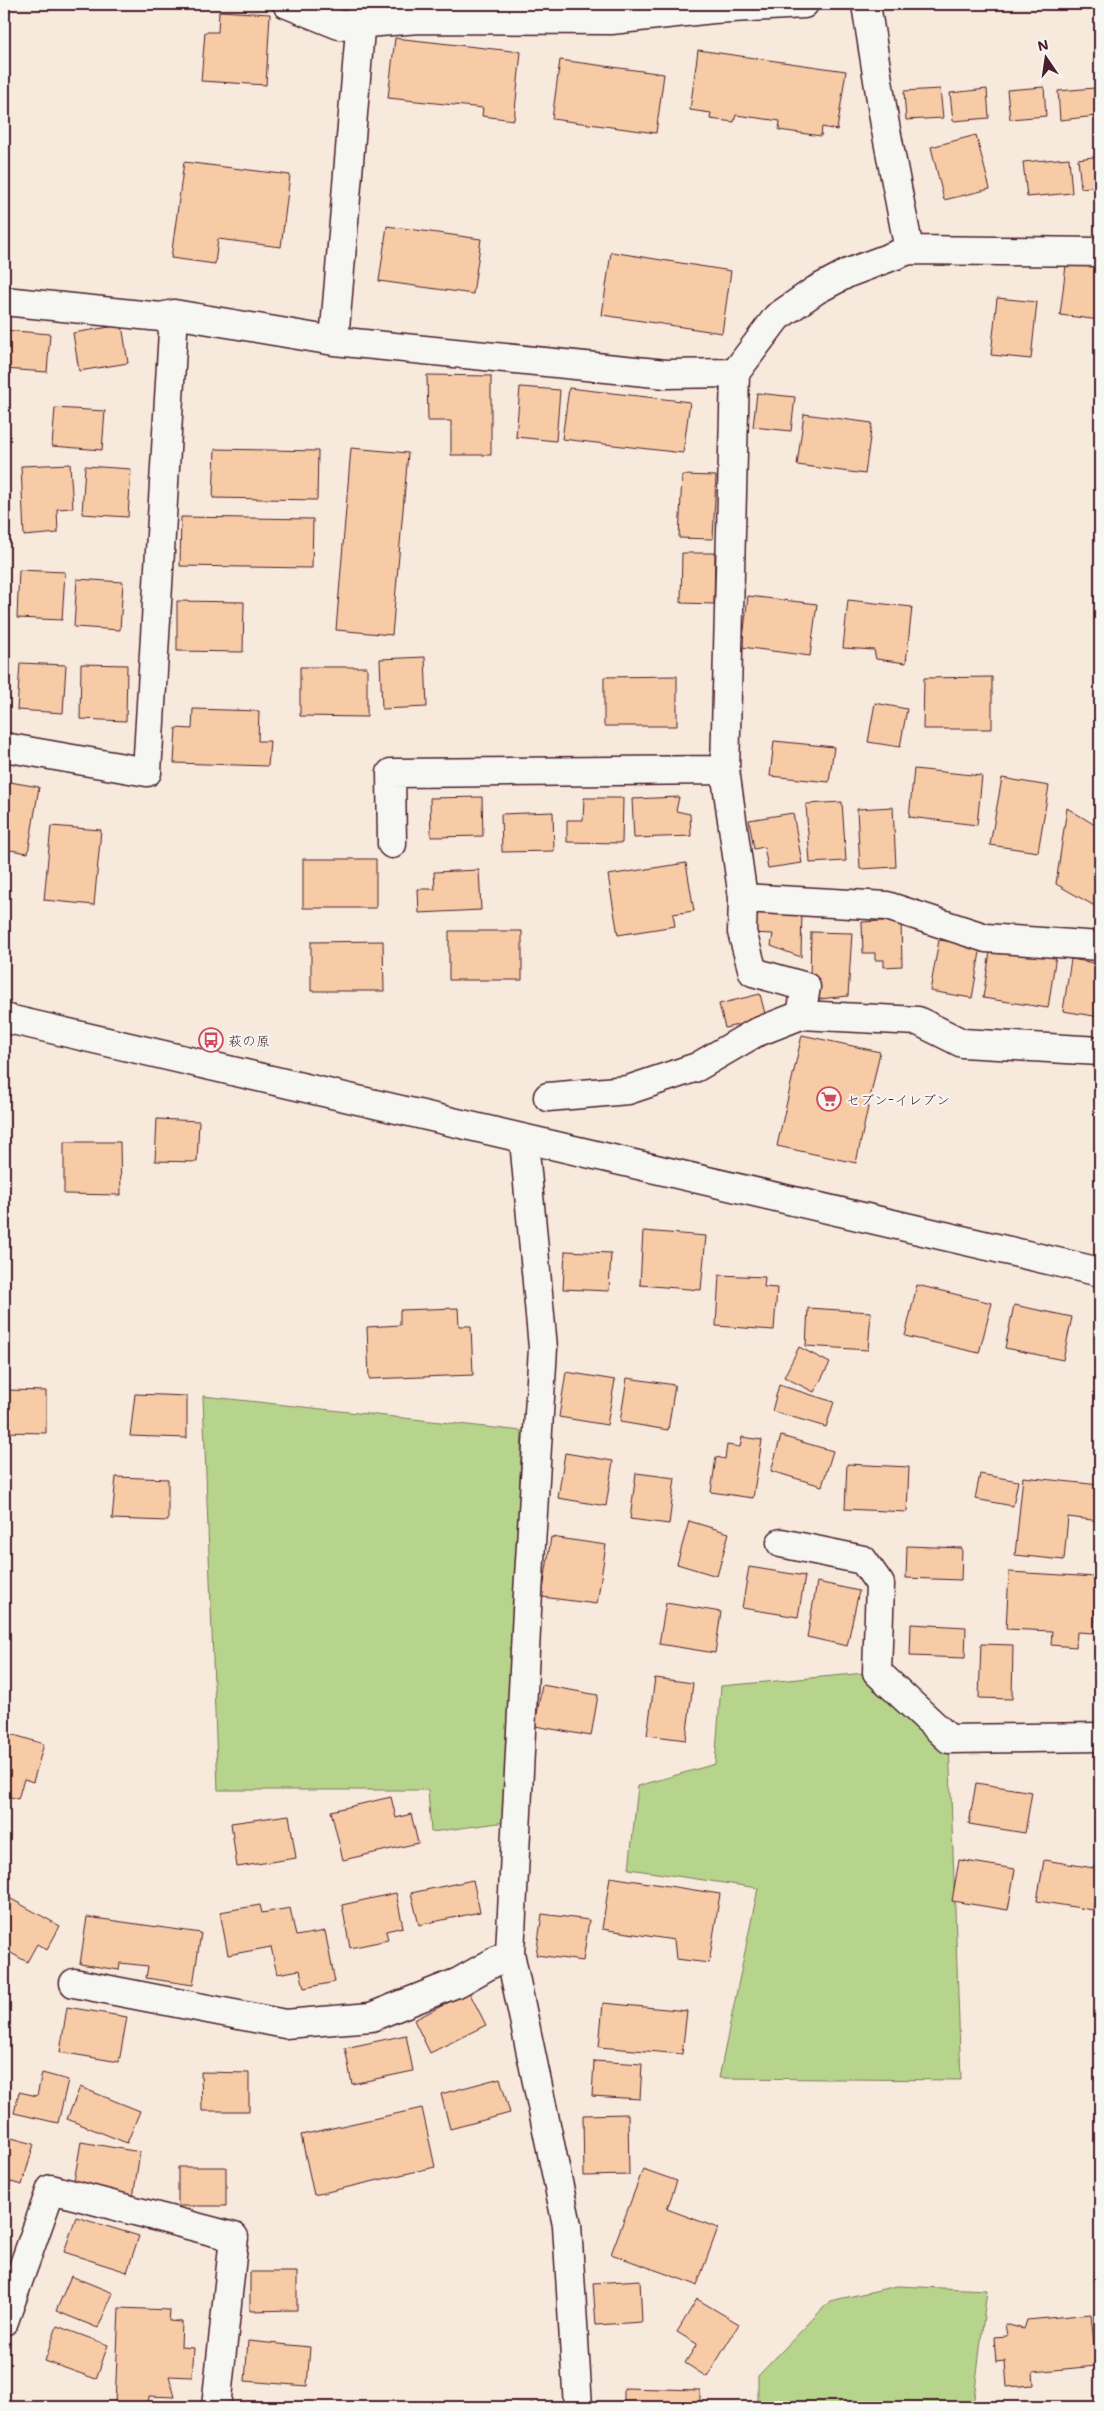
<svg xmlns="http://www.w3.org/2000/svg" width="1104" height="2411" font-family="Mali,'Klee One',sans-serif">
  <rect width="100%" height="100%" fill="#f7e9dc"/>
  <filter id="ink" filterUnits="userSpaceOnUse"><feTurbulence type="fractalNoise" baseFrequency=".02" numOctaves="2"/><feDisplacementMap in="SourceGraphic" scale="10" xChannelSelector="R" yChannelSelector="G"/><feConvolveMatrix kernelMatrix="1 2 1 2 8 2 1 2 1" color-interpolation-filters="sRGB"/></filter>
  <g filter="url(#ink)">
    <path fill="#b6d48c" stroke="#807a5c" d="M203,1396L522,1431L506,1822L431,1832L428,1790H218Z
      M877,1672L949,1739L961,2080L719,2078L758,1888L629,1869L638,1786L715,1764L721,1686Z
      M897,2286L987,2290L973,2407H758V2376L830,2301Z"/>
    <path fill="#f8cba7" stroke="#4a1f2b" d="M219,11L270,14L266,85L201,81L205,32H218Z
      M395,38L521,52L514,120L482,116L483,108L388,98Z
      M698,50L846,71L837,130L822,127L821,136L779,130L780,121L736,115L734,122L710,119L711,113L690,110Z
      M560,60L664,74L656,133L552,119Z
      M1044,87L1046,116L1010,119L1007,90Z
      M1095,88L1096,116L1060,120L1058,91Z
      M940,89L943,118L906,120L904,91Z
      M987,89L989,118L953,121L950,93Z
      M976,135L990,189L944,200L931,147Z
      M1100,156V186L1081,188L1078,159Z
      M1069,158L1072,193L1027,197L1023,162Z
      M184,162L290,175L281,247L218,239L215,264L171,258Z
      M387,226L481,239L473,294L379,281Z
      M611,252L731,271L722,333L602,315Z
      M1067,257L1100,261V320L1060,315Z
      M997,298L1037,302L1031,359L991,355Z
      M122,325L128,363L79,371L73,333Z
      M4,330L50,334L47,372L4,369Z
      M427,375L491,376V455H451V421H428Z
      M520,387L560,390L556,441L516,437Z
      M569,388L690,402L683,453L562,439Z
      M757,393L795,397L791,431L753,427Z
      M55,408L105,411L102,450L52,446Z
      M804,414L872,423L865,474L797,465Z
      M351,448L408,453L392,635L336,630Z
      M215,449L318,451L317,500L213,498Z
      M70,464L73,508L57,509L58,533L24,536L21,466Z
      M85,466L131,469L128,517L82,514Z
      M682,475L716,476L713,539L679,538Z
      M181,517L313,519L312,568L180,566Z
      M682,553H715L714,604L681,603Z
      M19,570L65,572L62,620L17,618Z
      M77,579L123,582L120,630L74,627Z
      M748,596L817,604L810,656L742,647Z
      M848,600L912,607L906,663L876,659L874,650L843,648Z
      M177,601L244,602L243,652L177,651Z
      M425,657L427,707L382,709L380,659Z
      M20,663L66,665L63,713L17,710Z
      M81,664L127,665L126,721L80,719Z
      M300,667H367V717L300,716Z
      M677,676V726H604V677Z
      M992,677V729H923L924,678Z
      M875,703L907,709L900,747L868,742Z
      M193,709L259,711L258,741H270L268,766L174,763L176,728L192,729Z
      M774,741L834,747L829,782L770,776Z
      M914,769L982,776L977,825L909,817Z
      M1002,778L1049,786L1038,852L990,845Z
      M4,781L39,787L28,853L4,849Z
      M482,797L483,836L431,837L430,798Z
      M679,797L676,811L690,814L691,836L634,838L632,799Z
      M584,798H623L622,843L567,842V820H583Z
      M842,802L846,861L810,863L806,804Z
      M893,807L896,867L860,869L857,809Z
      M1067,808L1100,828V909L1056,884Z
      M553,812L554,851L502,852L501,814Z
      M793,813L802,863L768,868L764,847L754,849L749,820Z
      M51,826L101,830L94,905L44,900Z
      M303,859H376V908H303Z
      M686,863L694,911L673,914L675,926L618,935L608,875Z
      M479,870L481,910L419,913L418,889H435L434,872Z
      M750,907L802,908L801,957L771,946L773,934L751,933Z
      M901,920L902,966L884,967V960H875V953H863L862,922Z
      M449,931H522V980H449Z
      M811,932L852,933L848,996L819,999L817,980L810,979Z
      M939,940L981,946L972,998L930,991Z
      M383,941L384,991H311V942Z
      M991,945L1056,955L1048,1008L983,998Z
      M1071,959L1100,964V1017L1063,1011Z
      M760,994L766,1018L725,1028L719,1004Z
      M802,1035L880,1052L856,1163L777,1146Z
      M157,1119L199,1121L197,1162L155,1161Z
      M64,1142H120L121,1195L64,1194Z
      M643,1231L706,1236L701,1290L640,1285Z
      M565,1251L611,1253L609,1291L563,1289Z
      M719,1275L765,1277L764,1287L777,1288L774,1330L716,1326Z
      M917,1285L992,1303L979,1353L905,1336Z
      M1014,1305L1072,1317L1063,1360L1005,1348Z
      M458,1308L459,1326H471L473,1375L369,1379L367,1327L400,1325V1310Z
      M808,1308L871,1312L868,1350L806,1346Z
      M799,1347L830,1363L814,1392L784,1377Z
      M566,1372L615,1380L607,1425L559,1417Z
      M627,1378L675,1385L668,1430L620,1422Z
      M779,1385L834,1402L826,1427L772,1411Z
      M4,1390L46,1391V1433L4,1432Z
      M135,1394L187,1396V1438L130,1436Z
      M781,1436L833,1451L822,1486L771,1471Z
      M742,1437L762,1440L753,1498L711,1492L716,1457L725,1459L727,1445L740,1447Z
      M565,1453L613,1461L606,1506L558,1498Z
      M847,1464L909,1467L907,1512L845,1509Z
      M636,1473L675,1478L669,1524L630,1519Z
      M980,1474L1018,1481L1013,1506L975,1499Z
      M116,1477L168,1479V1521L112,1519Z
      M1023,1477L1100,1485V1521L1068,1517L1064,1560L1015,1555Z
      M689,1521L729,1533L717,1576L677,1564Z
      M551,1537L606,1545L597,1604L542,1597Z
      M907,1546L962,1548L961,1580L906,1578Z
      M749,1567L805,1576L798,1617L742,1608Z
      M1009,1572L1097,1577L1094,1633L1077,1632L1076,1647L1051,1645L1052,1631L1006,1629Z
      M817,1582L859,1591L847,1646L807,1637Z
      M666,1603L721,1612L715,1653L659,1644Z
      M911,1624L966,1627L965,1658L910,1656Z
      M981,1644L1013,1645L1012,1699L979,1698Z
      M655,1678L693,1683L686,1740L647,1735Z
      M542,1685L598,1695L591,1736L535,1726Z
      M4,1732L44,1744L33,1782L24,1779L18,1799L4,1795Z
      M976,1783L1032,1792L1025,1833L969,1824Z
      M391,1797L396,1818L411,1814L418,1843L343,1860L331,1811Z
      M289,1815L296,1858L237,1867L231,1823Z
      M959,1860L1015,1869L1008,1910L952,1901Z
      M1044,1860L1100,1869L1093,1910L1037,1901Z
      M610,1877L720,1894L709,1963L676,1959L674,1940L602,1929Z
      M473,1880L480,1912L419,1925L411,1893Z
      M396,1893L403,1927L386,1931L388,1940L350,1948L342,1905Z
      M4,1895L60,1926L47,1950L37,1944L27,1962L4,1949Z
      M260,1905L262,1913L290,1908L296,1936L325,1931L335,1982L304,1988L300,1970L277,1974L271,1947L228,1955L220,1912Z
      M542,1914L589,1920L583,1961L536,1955Z
      M87,1917L201,1933L193,1985L146,1978L148,1966L120,1963L119,1970L80,1964Z
      M469,1992L486,2025L430,2053L414,2020Z
      M603,2003L687,2011L682,2054L599,2047Z
      M67,2007L127,2017L119,2062L60,2052Z
      M406,2035L413,2071L352,2084L345,2048Z
      M594,2061L642,2064L640,2099L592,2096Z
      M201,2072L249,2073V2111H202Z
      M42,2073L68,2080L58,2123L14,2113L19,2092L37,2096Z
      M500,2078L510,2113L450,2129L441,2094Z
      M80,2087L140,2111L127,2143L67,2119Z
      M422,2108L435,2167L314,2195L301,2135Z
      M628,2114L629,2175L584,2176L583,2115Z
      M4,2136L34,2144L22,2185L4,2180Z
      M81,2142L140,2152L133,2198L73,2187Z
      M178,2167H226V2206H178Z
      M643,2169L677,2181L667,2209L718,2228L697,2285L611,2254Z
      M76,2217L139,2236L127,2272L64,2252Z
      M250,2272H297V2310L250,2311Z
      M71,2276L113,2293L98,2328L56,2311Z
      M640,2280L642,2322L596,2325L593,2283Z
      M697,2299L739,2324L707,2377L685,2363L697,2344L677,2332Z
      M119,2308L170,2310L169,2321L182,2322L181,2347L194,2348L192,2377L169,2376L175,2397L149,2396L148,2406L115,2404Z
      M1091,2314L1096,2366L1033,2372L1034,2385L1007,2387L1005,2361L996,2362L994,2337L1007,2336L1005,2324L1024,2329L1027,2320Z
      M57,2326L108,2345L96,2379L45,2361Z
      M248,2341L310,2347L307,2386L245,2381Z
      M624,2388L700,2390V2407H624Z
      M533,2403V2407H507Z"/>
    <g fill="none" stroke-linecap="round" stroke-linejoin="round">
      <g stroke="#4a1f2b" stroke-width="31">
        <path id="minor" d="M287,4L339,25L419,19L611,20L713,9L804,4
          M866,4L885,125L909,250
          M4,301L161,317L174,314L334,341L666,374L735,373L777,317L816,290L848,273L909,250L1100,252
          M334,341L362,6
          M735,373L725,770L743,898L742,932L753,972L806,987L801,1015
          M4,747L147,772L174,314
          M392,844L391,773L725,770
          M743,898L887,906L986,938L1100,946
          M548,1097L628,1090L697,1067L755,1033L801,1015L918,1021L962,1043L1100,1051
          M524,1140L543,1348L527,1610L510,1953L567,2225L578,2407
          M781,1543L863,1560L880,1584L877,1672L949,1739L1100,1737
          M74,1983L285,2024L371,2017L459,1982L510,1953
          M4,2321L51,2189L234,2237L216,2407"/>
      </g>
      <g stroke="#4a1f2b" stroke-width="31">
        <path id="tertiary" d="M4,1018L1100,1272"/>
      </g>
      <use href="#minor" stroke="#f6f6f2" stroke-width="28"/>
      <use href="#tertiary" stroke="#f6f6f2" stroke-width="28"/>
    </g>
  </g>
  <defs>
    <g id="bus-ring" transform="scale(1.25)"><circle r="9.5" fill="#f6f6f2" stroke="#d1495b" stroke-width="1.5"/><path d="M-5-6H5V4H4V6H2V4H-2V6H-4V4H-5ZM-3.5-4V0h7V-4ZM-3.5 1.2v1.5H-2V1.2ZM2 1.2v1.5H3.5V1.2Z" fill="#d1495b"/></g>
    <g id="supermarket-ring" transform="scale(1.25)"><circle r="9.5" fill="#f6f6f2" stroke="#d1495b" stroke-width="1.5"/><path d="M-6-5.5h2.5l.6 2H6L4.5 2H-2.5L-4.4-4H-6ZM-1.5 3.2a1.3 1.3 0 1 0 .1 0ZM3 3.2a1.3 1.3 0 1 0 .1 0Z" fill="#d1495b"/></g>
  </defs>
  <g fill-rule="evenodd">
    <use href="#bus-ring" x="211" y="1040"/>
    <use href="#supermarket-ring" x="829" y="1099"/>
  </g>
  <g text-anchor="middle" dominant-baseline="central" stroke-width="4" stroke-linejoin="round" paint-order="stroke">
    <g font-size="14" fill="#4a1f2b" stroke="#f6f6f2" text-anchor="start">
      <text x="228" y="1040">萩の原</text>
      <text x="846" y="1099">セブン-イレブン</text>
    </g>
  </g>
  <rect width="1104" height="2411" fill="none" stroke="#f6f6f2" stroke-width="20"/>
  <rect x="10" y="10" width="1084" height="2391" fill="none" stroke="#4a1f2b" stroke-width="2" filter="url(#ink)"/>
  <g transform="translate(1046 58) rotate(347)" stroke="#f6f6f2" stroke-width="4" paint-order="stroke">
  <path d="M0-4L9 19L0 12L-9 19Z" fill="#4a1f2b"/>
  <text y="-8" font-size="14" font-weight="bold" text-anchor="middle" fill="#4a1f2b">N</text>
  </g>
</svg>
